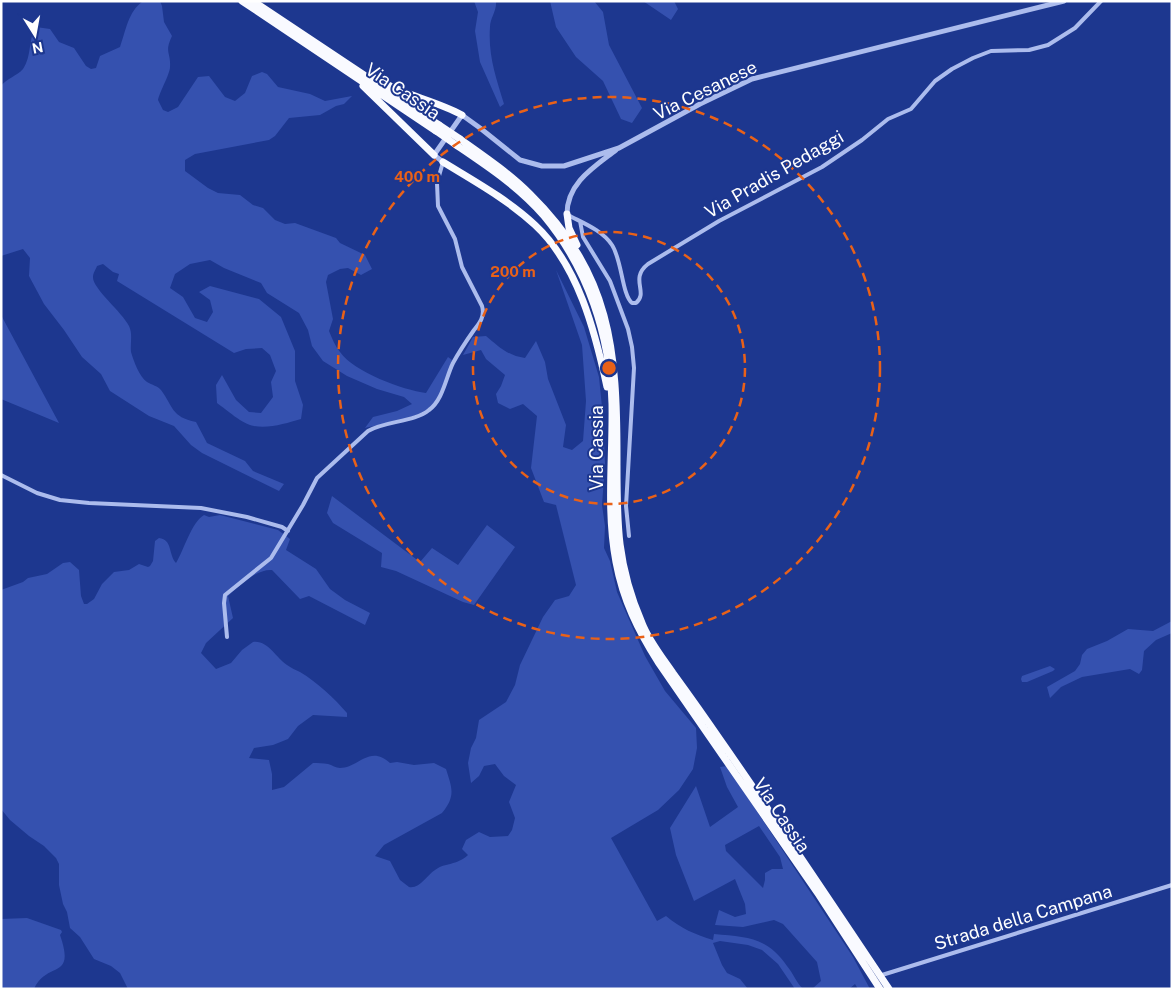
<svg xmlns="http://www.w3.org/2000/svg" width="1173" height="990" font-family="'Public Sans',sans-serif">
  <rect width="100%" height="100%" fill="#1d378f"/>
  <path fill="#3551af" fill-rule="evenodd" d="M143,1H160L162,6L164,22L172,36C164,53 171,52 170,67C170,74 160,91 158,100L163,110L168,112L178,107L198,77L209,76L225,97L235,101L245,93L252,76L262,72L267,74L278,87L310,94L325,101L352,96L344,104L336,106L320,115L289,118L275,136L269,140L195,154L185,160V171L208,188L218,193L240,195L253,205L263,208L275,220L285,224L295,223L336,238L340,243L365,255L372,269L361,275L348,268L340,269L328,275L326,282L333,319L329,331C332,338 335,346 340,352C354,372 403,390 426,393L448,357L452,360C447,374 444,392 434,403C422,419 384,423 365,428L373,417L397,411L412,404L404,397L377,389L347,376L323,361L312,346L308,330L299,313L267,293L261,283L224,268L210,260L190,264L175,274L170,288L183,297L195,318L207,322L213,312L210,300L199,292L210,286L259,299L281,317L295,351V381L303,405L301,419C287,423 269,429 254,426C242,424 227,410 217,403L216,385L222,375L236,400L249,412L261,413L273,397L271,382L276,371L270,355L262,348L246,349L234,353L117,281L119,274L113,272L103,264L97,266C96,269 93,273 93,277C92,288 122,312 129,326C133,334 130,344 131,352C134,362 139,376 147,382C152,385 158,386 161,390C173,406 171,417 196,422L207,443L245,461L253,471L284,484L279,491L202,453L191,445L174,426L149,416L110,391L101,374L82,357L64,330L44,304L29,276L30,258L23,249L1,256V86C7,78 17,76 23,69C32,56 28,39 36,27L50,29L59,42L74,48L86,66L91,69L96,68L100,56L120,47C126,30 128,12 143,1Z
    M474,1H496C497,11 490,18 490,27C488,56 496,77 504,104L500,107L480,62L475,31L478,12Z
    M550,1H594L603,12L609,45L642,108L632,123L621,119L603,81L576,57L556,27Z
    M643,1H674L678,9L671,20Z
    M556,270L584,327L599,377L603,417L605,464L602,505L605,526L604,548L610,561L617,592L645,656L665,691L696,728L697,748L693,769L679,790L658,810L611,838L657,921L666,916C680,928 696,935 713,940L714,934C747,937 767,937 787,966C793,973 796,982 803,989H795L778,964L762,950L748,945L720,941L713,943L722,965L727,973L740,979L748,989H128L120,973L111,966L94,959L80,937L70,928L67,912L63,904L59,885V864L56,858L44,846L29,836L10,820L1,809V590L23,582L28,578L47,574L63,563L70,562L79,570L81,596L84,604H87L94,599L102,584L114,572L129,570L139,564L148,567L150,566L153,561L155,541L159,538C173,540 168,554 176,563C184,550 191,523 204,515L209,517L220,515L278,530L290,539L286,550L316,569L330,589L345,600L370,613L365,625L309,596L300,599L272,570C256,569 239,586 228,596L233,618L206,643L201,653L216,669L231,663L242,650L253,642C268,640 276,658 287,665C291,668 296,670 300,672C317,682 335,699 347,713V717L313,715L298,726L288,739L273,745L254,748L249,758L269,760L272,774V790L284,787L313,763C318,763 323,763 328,764C332,765 336,768 340,768C358,768 370,744 390,763L397,762L414,765L434,763L446,769C452,788 456,796 442,813L384,845L375,856L390,861L400,880L409,887C420,889 427,875 435,870C446,862 456,866 468,855L462,849L466,840L479,832L490,837L508,836L512,830L515,818L509,802L516,785L504,776L495,764L484,766L479,776L471,783L468,763L471,748L476,738L479,720L506,702L515,685L520,665L543,617L555,600L569,596L576,585L556,505L544,502L531,468L537,416L523,404L510,409L498,403L496,394L501,386L505,375L486,359L481,350L463,355L473,337L486,336C498,346 508,356 525,358L536,341L545,362L548,379L566,425L563,447L572,450L583,441L586,401L582,345Z
    M1,315L59,423L1,399Z
    M332,496L420,562L432,548L458,565L487,525L515,547L474,605L463,602L396,571L381,567L382,553L333,523L327,513Z
    M1172,621V633L1156,640L1144,651L1142,670L1139,674L1130,669L1082,677L1061,687L1050,698L1047,687L1075,671L1080,664L1082,655L1087,649L1107,641L1128,629L1153,631Z
    M1050,666L1055,669L1053,671L1027,682H1022L1021,679L1022,676Z
    M727,766L853,957L870,989H858L855,984L849,989H812L821,981L817,962L783,924L774,920L743,927L715,925L719,910L735,917L746,914L745,904L735,879L694,901L676,855L670,828L696,786L710,827L738,807L727,787L720,767ZM759,826L780,857L783,869H772L765,873V880L763,888L726,851L725,845Z
    M27,918L61,930L62,932L60,935C76,981 47,960 34,989H1V919Z"/>
  <g fill="none" stroke-linecap="round" stroke-linejoin="round">
    <path stroke="#acbced" stroke-width="4" d="M568,215C583,223 602,230 612,245C622,260 622,295 632,303H636C649,292 629,279 648,264L719,221L822,167L862,140L888,119L911,109L935,81L952,69L973,58L991,51L1029,50L1048,45L1075,28L1101,1
      M580,221L583,237L610,281L628,329L632,347L634,368L626,506L629,536
      M1,475L37,493L60,500L89,503L201,508L247,517L282,527L288,531
      M227,637L224,603L225,595L271,558L303,505L317,478L368,431C385,421 415,422 429,410C443,400 446,377 453,363C459,352 467,340 474,330C480,323 485,316 482,306L462,267L455,239L438,206L437,183L443,162
      M882,975L1172,885"/>
    <path stroke="#acbced" stroke-width="5" d="M443,162L434,155L462,115L480,128L520,160L542,166H564L619,148L700,104L752,79L1064,1
      M567,214C567,183 594,167 616,150"/>
    <path stroke="#f9faff" stroke-width="7" d="M242,1L436,131
      M253,1L439,125
      M375,78C402,95 435,100 462,115
      M363,86L434,155
      M460,139C484,156 509,173 530,194C611,274 617,349 617,458C617,521 616,563 642,623C649,641 662,657 673,673C689,695 704,716 719,738C777,821 833,905 889,989
      M456,145C487,166 519,187 544,216C588,269 610,335 612,404C613,457 606,510 616,562C623,600 638,630 658,662L819,895L880,989
      M443,162C474,181 507,199 535,225C578,265 595,331 607,387
      M567,214L569,228L577,245"/>
    <path stroke="#f9faff" stroke-width="7" d="M439,125L460,139
      M436,131L456,145"/>
  </g>
  <g fill="none" stroke="#e96118" stroke-width="2.5" stroke-dasharray="9 6">
    <circle cx="609" cy="368" r="136"/>
    <circle cx="609" cy="368" r="271"/>
  </g>
  <g text-anchor="middle" dominant-baseline="central" stroke-width="4" stroke-linejoin="round" paint-order="stroke">
    <g font-size="18" fill="#fff" stroke="#1d378f">
      <text transform="translate(705 90) rotate(-26)">Via Cesanese</text>
      <text transform="translate(403 91) rotate(34)">Via Cassia</text>
      <text transform="translate(774 174) rotate(-30)">Via Pradis Pedaggi</text>
      <text transform="translate(596 448) rotate(-90)">Via Cassia</text>
      <text transform="translate(782 815) rotate(56)">Via Cassia</text>
      <text transform="translate(1023 917) rotate(-17)">Strada della Campana</text>
    </g>
  </g>
  <circle cx="609" cy="368" r="8" fill="#e96118" stroke="#1d378f" stroke-width="2.5"/>
  <g font-size="15" text-anchor="middle" font-weight="bold" fill="#e96118" stroke="#1d378f" stroke-width="4" stroke-linejoin="round" paint-order="stroke">
    <text x="417" y="182">400 m</text>
    <text x="513" y="277">200 m</text>
  </g>
  <rect width="1173" height="990" fill="none" stroke="#ffffff" stroke-width="5"/>
  <g transform="translate(35 35) rotate(169)" stroke="#1d378f" stroke-width="4" paint-order="stroke">
  <path d="M0-4L9 19L0 12L-9 19Z" fill="#ffffff"/>
  <text y="-8" font-size="14" font-weight="bold" text-anchor="middle" fill="#ffffff">N</text>
  </g>
</svg>
